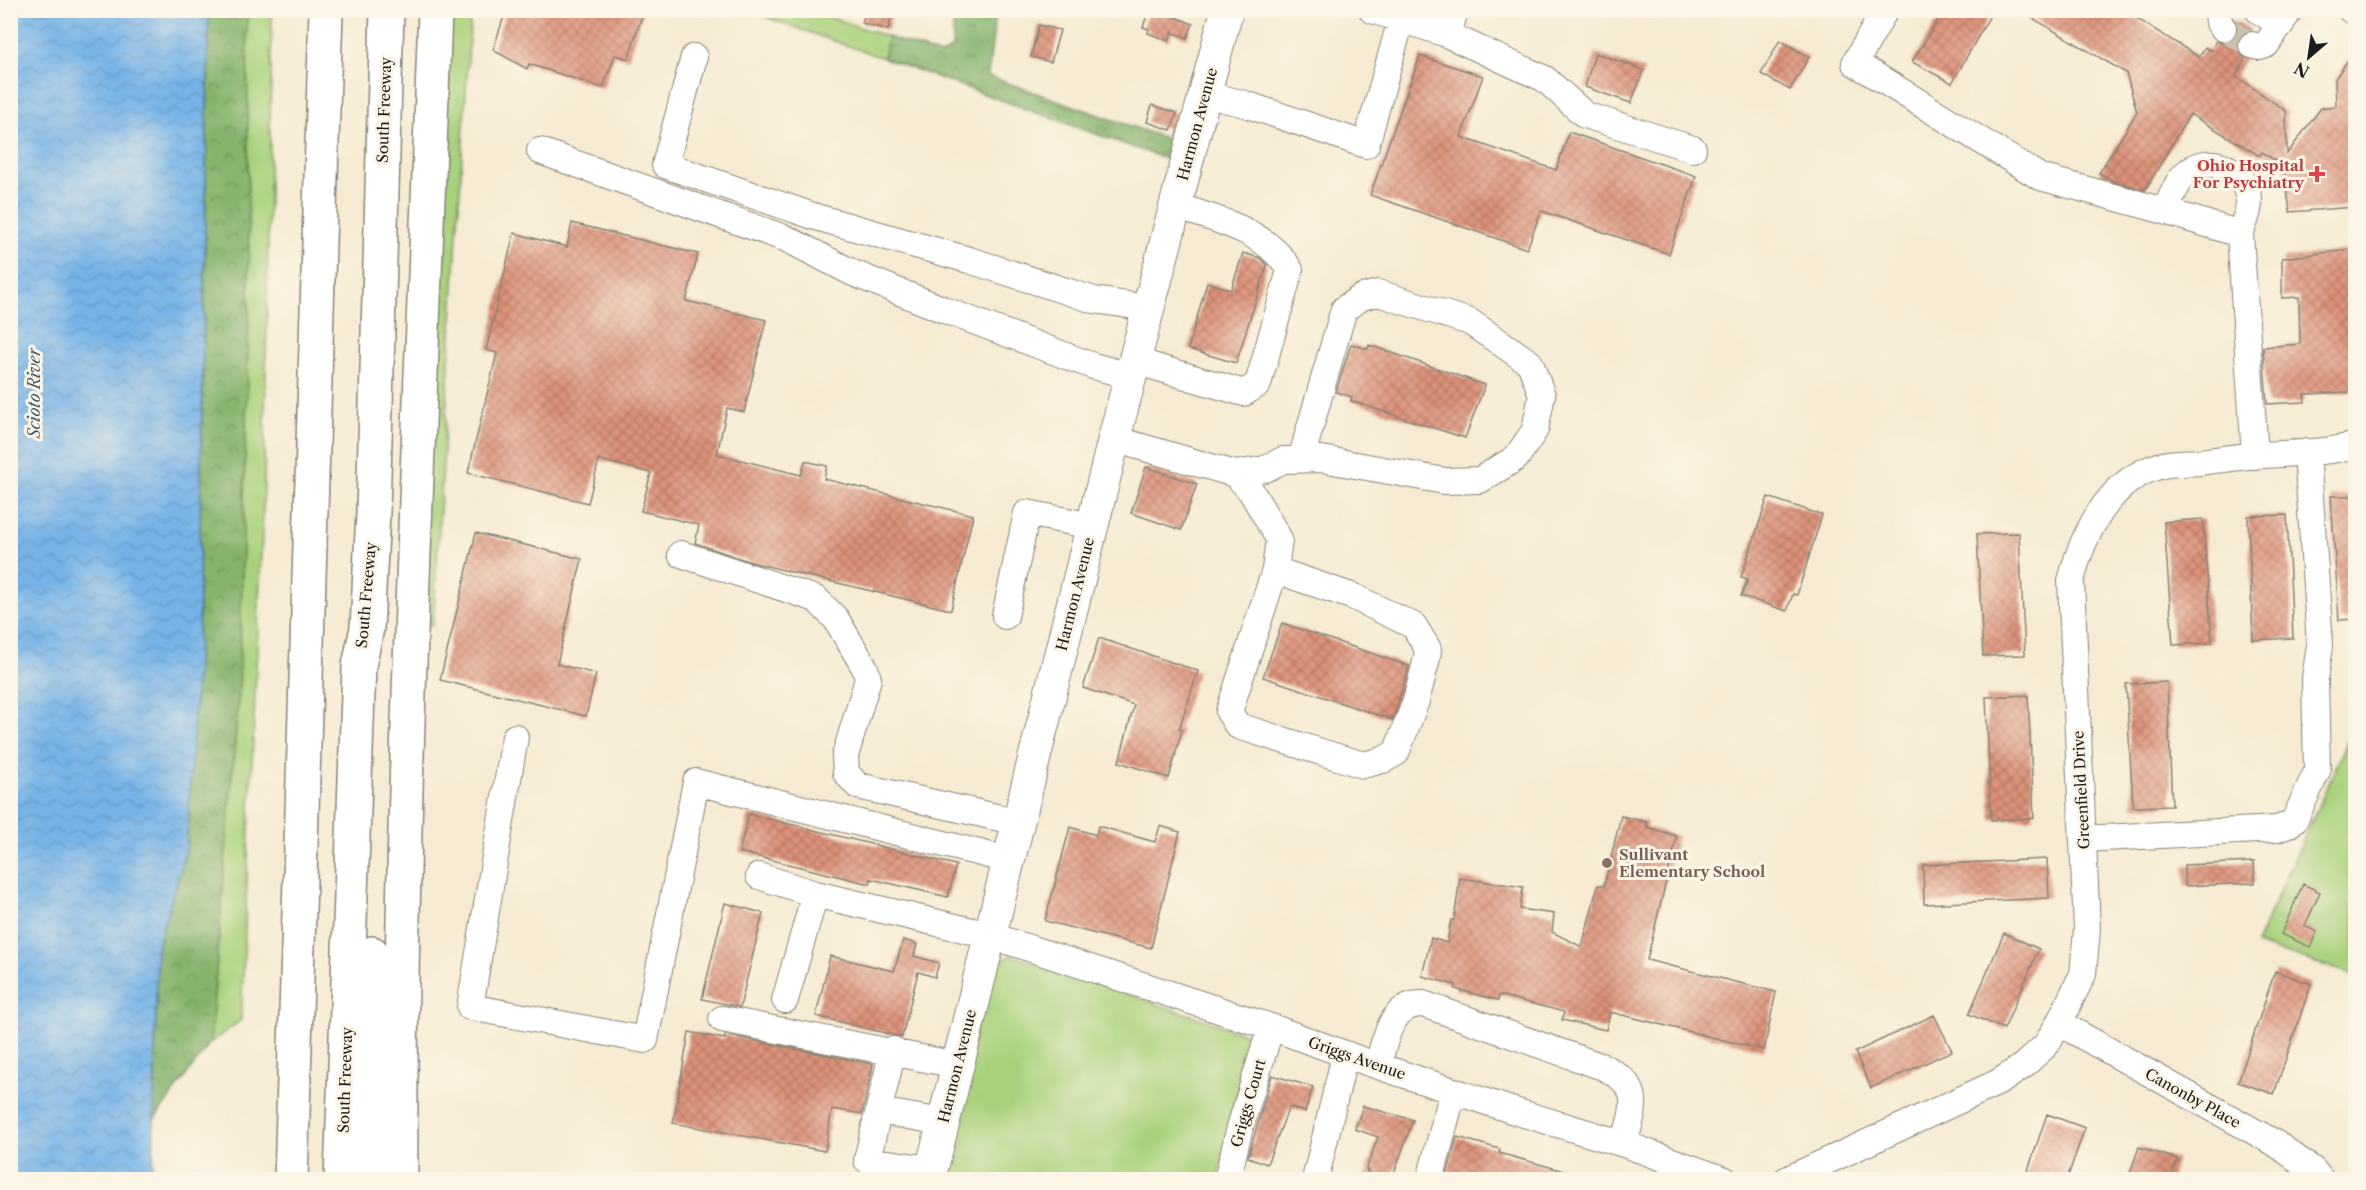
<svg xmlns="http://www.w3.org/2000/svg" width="2366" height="1190" font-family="'Libre Caslon Text',serif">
  <defs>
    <pattern id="forest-crowns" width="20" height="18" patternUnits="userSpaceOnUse" patternTransform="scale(1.5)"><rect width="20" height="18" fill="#86b36c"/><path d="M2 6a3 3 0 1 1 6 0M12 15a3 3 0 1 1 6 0" fill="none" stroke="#6d9158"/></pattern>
    <pattern id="water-waves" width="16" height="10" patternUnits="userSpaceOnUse" patternTransform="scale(1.5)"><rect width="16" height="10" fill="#75b2e7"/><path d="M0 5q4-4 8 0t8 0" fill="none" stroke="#6598c6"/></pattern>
    <pattern id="building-cross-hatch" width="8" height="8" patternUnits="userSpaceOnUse" patternTransform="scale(1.5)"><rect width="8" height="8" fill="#de9379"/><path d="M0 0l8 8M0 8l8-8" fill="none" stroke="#b37762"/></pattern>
  </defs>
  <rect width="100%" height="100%" fill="#fcf5e5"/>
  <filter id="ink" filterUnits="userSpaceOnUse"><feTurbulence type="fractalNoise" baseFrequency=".0167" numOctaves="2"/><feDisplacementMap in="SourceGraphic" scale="12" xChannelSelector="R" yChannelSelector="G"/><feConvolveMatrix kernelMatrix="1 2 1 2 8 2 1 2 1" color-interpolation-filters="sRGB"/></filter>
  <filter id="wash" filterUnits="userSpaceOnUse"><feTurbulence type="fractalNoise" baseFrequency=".008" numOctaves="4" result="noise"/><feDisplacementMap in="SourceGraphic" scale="24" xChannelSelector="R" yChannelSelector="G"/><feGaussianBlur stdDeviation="1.35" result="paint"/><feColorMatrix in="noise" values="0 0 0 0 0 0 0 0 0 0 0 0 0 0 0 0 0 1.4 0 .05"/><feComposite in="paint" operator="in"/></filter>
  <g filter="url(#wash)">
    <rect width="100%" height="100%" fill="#f6ead2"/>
    <path fill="#a9d17c" stroke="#62764c" stroke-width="1.5" d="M247,11H272L264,485L241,1020L210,1043L239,692L249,310Z
      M445,11H471L433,624L400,631Z
      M748,11H813L888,37L883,58Z
      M2355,725V975L2256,944Z
      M1011,955L1259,1038L1218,1179L938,1180L992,967Z"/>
    <path fill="url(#forest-crowns)" stroke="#516844" stroke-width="1.5" d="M209,11H247L249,310L239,692L210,1043L154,1120L157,948L186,850L198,649Z
      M954,11H996L988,76L1185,145L1180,164L883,58L888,37L941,55L952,48Z"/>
    <path fill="url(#water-waves)" stroke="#486782" stroke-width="1.5" d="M10,11H209L198,649L186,850L157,948L153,1179H11Z"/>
    <g id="blocks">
      <path fill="url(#building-cross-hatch)" d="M506,10H644L628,59L615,55L603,88L529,64L527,69L493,50Z
        M866,10H893L888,30L862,23Z
        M1149,10H1157L1193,24L1187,38L1172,32L1169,41L1148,33L1149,29L1143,27Z
        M1944,10H1993L1952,83L1912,62Z
        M2019,10H2123L2199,57L2205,47L2211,51L2216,41L2225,43L2233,39L2237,33L2235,20L2251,30L2242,34L2238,40V49L2245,58L2236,76L2286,111L2287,154L2321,108L2336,106L2335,79L2355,50V207L2290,212L2284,166L2262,152L2260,156L2190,114L2145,190L2113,181L2099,173L2137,112L2126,73Z
        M1039,25L1060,30L1051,62L1031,57Z
        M1780,40L1809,57L1790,90L1761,74Z
        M1595,53L1644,70L1631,103L1585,87Z
        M1420,56L1483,76L1461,137L1556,170L1569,132L1696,176L1669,254L1541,211L1527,249L1370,195Z
        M1152,105L1177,113L1171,130L1147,122Z
        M572,223L698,254L686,301L766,320L744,412L727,408L717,454L801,475L805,461L827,466L824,479L973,515L951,610L754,563L695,543L699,525L641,511L651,473L599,460L588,503L468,473L497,353L486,350L514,233L567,247Z
        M2355,249V392L2304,394L2305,402L2267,404L2263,347L2300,344L2299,297L2282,298V258Z
        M1243,253L1260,258L1267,265L1236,363L1188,349L1207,282L1231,290Z
        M1351,344L1368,349L1369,345L1485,385L1465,438L1351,401L1352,397L1336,392Z
        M1146,467L1197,484L1181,530L1131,513Z
        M2331,496H2355V619L2339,620Z
        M1768,497L1822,515L1797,595L1793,594L1787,611L1741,596L1748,579L1741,577Z
        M2287,515L2293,638L2253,640L2248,516Z
        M2203,519L2212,643L2173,645L2164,522Z
        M476,533L582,559L557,664L596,674L586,716L440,680Z
        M2019,533L2025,655L1983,656L1977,534Z
        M1282,623L1409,666L1393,720L1263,677Z
        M1099,638L1198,671L1179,729L1182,730L1169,778L1119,762L1134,705L1083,688Z
        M2167,682L2172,806L2133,807L2126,684Z
        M2028,695L2034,818L1991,820L1986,697Z
        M749,814L956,865L948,897L871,879L870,884L739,852Z
        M1621,816L1647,822V827L1677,836L1647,960L1776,992L1764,1050L1610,1012L1606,1030L1562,1020L1564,1012L1499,995L1498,1000L1455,989L1456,985L1422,976L1431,938L1447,943L1451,920H1454L1460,878L1523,887L1520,909L1554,914L1552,932L1582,947L1598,885L1604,886Z
        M1098,826L1155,842L1160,826L1180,832L1151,948L1045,921L1070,827L1096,835Z
        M2047,859L2049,898L1924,904L1923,865Z
        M2254,862L2255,883L2185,886L2184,865Z
        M2303,884L2320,892L2305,926L2317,932L2310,947L2281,934Z
        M725,903L763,913L740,1007L702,999Z
        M2004,933L2039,949L2004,1029L1969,1014Z
        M903,940L917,944L914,956L939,963L935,977L918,972L902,1037L816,1016L830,956L894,971Z
        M2275,971L2311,984L2274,1094L2238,1082Z
        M1934,1015L1952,1051L1871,1088L1855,1052Z
        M689,1032L725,1039V1035L873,1064L862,1114L832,1109L825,1151L673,1123Z
        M1272,1075L1313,1087L1305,1112L1289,1107L1267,1164L1248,1157Z
        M1363,1106L1413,1120L1392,1179H1365L1368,1171L1366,1170L1378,1137L1355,1129Z
        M2047,1114L2085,1128L2067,1179H2025Z
        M1457,1137L1500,1149L1499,1153L1579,1175V1179H1446Z
        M2139,1147L2177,1159L2171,1179H2128Z"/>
    </g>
  </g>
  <g filter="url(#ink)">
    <use href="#blocks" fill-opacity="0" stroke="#898377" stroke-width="1.5"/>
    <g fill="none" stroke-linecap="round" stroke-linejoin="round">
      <path stroke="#cac1ae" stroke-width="26" stroke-dasharray="26 13" stroke-linecap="butt" d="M2223,28L2252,45"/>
      <g stroke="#898377" stroke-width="28">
        <path id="minor" d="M1372,10L1444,33L1545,79L1585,115L1693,149
          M1885,10L1855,63L2040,177L2165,211L2240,234L2255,456
          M2218,10L2219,23L2223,28
          M2258,10L2281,25
          M2351,10L2356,13
          M1448,35L1455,10
          M2252,45L2259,47L2266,45L2290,10
          M694,57L665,165L816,217L969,260L1094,300L1149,308
          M1204,94L1245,104L1366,145L1401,20
          M540,151L787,239L853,273L947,311L1093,366L1131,376
          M2165,211C2171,199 2178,178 2189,171C2210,154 2241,169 2248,194C2252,206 2244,223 2240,234
          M1135,361L1244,393L1258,384L1290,270C1267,231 1216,219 1175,206
          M1114,439L1235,474L1265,469L1283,460L1322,459L1445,481L1480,480L1516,458L1535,430L1542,395L1530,363L1470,322L1378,293L1362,297L1344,309L1301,459
          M1235,474L1251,491L1279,539L1275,570L1229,712L1238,726L1363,765L1383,760L1396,753L1416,701L1427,658L1428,649L1414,626L1354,597L1275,570
          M681,554L816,599L836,619L865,668L868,679L845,756L846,773L858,786L1018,822
          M1005,616L1027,513L1092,526
          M515,737L470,1007L645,1040L696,782L1008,860
          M2083,839L2277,829L2288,825L2295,819L2317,771L2315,679L2320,645L2307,452
          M759,876L815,894L989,935L1271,1027L1372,1064L1511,1110L1624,1144L1725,1180
          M785,1000L815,894
          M722,1019L957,1065
          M2059,1023L2275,1143L2313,1170L2321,1180
          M893,1050L867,1160L931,1169
          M1378,1066C1384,1042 1391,1002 1423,1004L1603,1067C1645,1087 1634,1107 1624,1144
          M879,1111L943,1122
          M1227,1180L1240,1127L1271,1027
          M1315,1180L1345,1055
          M1430,1180L1453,1091
          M1786,1180L1999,1082L2023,1066L2046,1045L2059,1023L2083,974L2087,929L2071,581C2082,535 2109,480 2159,466C2172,462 2187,463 2200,462C2222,459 2243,456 2264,455C2295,453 2326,453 2356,445"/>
      </g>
      <g stroke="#898377" stroke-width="34">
        <path id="major" d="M929,1180L1114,439L1227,10"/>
      </g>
      <g stroke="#898377" stroke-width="36">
        <path id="highway" d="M372,953L370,1060L373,1180
          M291,1180L326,10
          M341,1180L359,666L367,628L373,513L387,10
          M401,1180C399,790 422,400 435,10"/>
      </g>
      <use href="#minor" stroke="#fff" stroke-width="26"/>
      <use href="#major" stroke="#fff" stroke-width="32"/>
      <use href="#highway" stroke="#fff" stroke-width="33"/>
    </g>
  </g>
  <path fill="#e0444e" stroke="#fcf5e5" stroke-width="2" d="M2314 165h6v6h6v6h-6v6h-6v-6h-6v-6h6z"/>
  <circle fill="#8d6e63" stroke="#fcf5e5" stroke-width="2" cx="1607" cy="863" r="6"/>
  <g text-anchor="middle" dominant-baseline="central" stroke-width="6" stroke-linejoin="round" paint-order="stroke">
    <g font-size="15" fill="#1c1c1c" stroke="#fcf5e5">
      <text transform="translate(384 110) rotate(-88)">South Freeway</text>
      <text transform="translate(1197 124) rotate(-75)">Harmon Avenue</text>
      <text transform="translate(1075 594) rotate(-76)">Harmon Avenue</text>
      <text transform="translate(366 595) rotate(-85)">South Freeway</text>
      <text transform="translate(2081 790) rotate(-93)">Greenfield Drive</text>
      <text transform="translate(1357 1058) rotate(19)">Griggs Avenue</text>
      <text transform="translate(957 1066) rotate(-76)">Harmon Avenue</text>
      <text transform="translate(345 1080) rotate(-88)">South Freeway</text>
      <text transform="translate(2193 1098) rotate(29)">Canonby Place</text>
      <text transform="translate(1248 1103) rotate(-74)">Griggs Court</text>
    </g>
    <g font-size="15" font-weight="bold" fill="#be3a42" stroke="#fcf5e5" text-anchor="end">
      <text x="2304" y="165">Ohio Hospital<tspan x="2304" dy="17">For Psychiatry</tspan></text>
    </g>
    <g font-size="15" font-weight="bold" fill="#785e54" stroke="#fcf5e5" text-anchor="start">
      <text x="1619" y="854">Sullivant<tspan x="1619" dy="17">Elementary School</tspan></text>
    </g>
    <g font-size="16" font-style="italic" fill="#40586d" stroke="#fcf5e5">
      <text transform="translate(34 393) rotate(-90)">Scioto River</text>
    </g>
  </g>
  <rect width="2366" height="1190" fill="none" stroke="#fcf5e5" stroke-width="36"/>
  <g transform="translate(2309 57) rotate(209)" stroke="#fcf5e5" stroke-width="4.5" paint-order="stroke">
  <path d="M0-4.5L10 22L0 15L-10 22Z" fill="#1c1c1c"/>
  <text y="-9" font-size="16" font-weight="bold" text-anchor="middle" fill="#1c1c1c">N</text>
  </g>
</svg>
